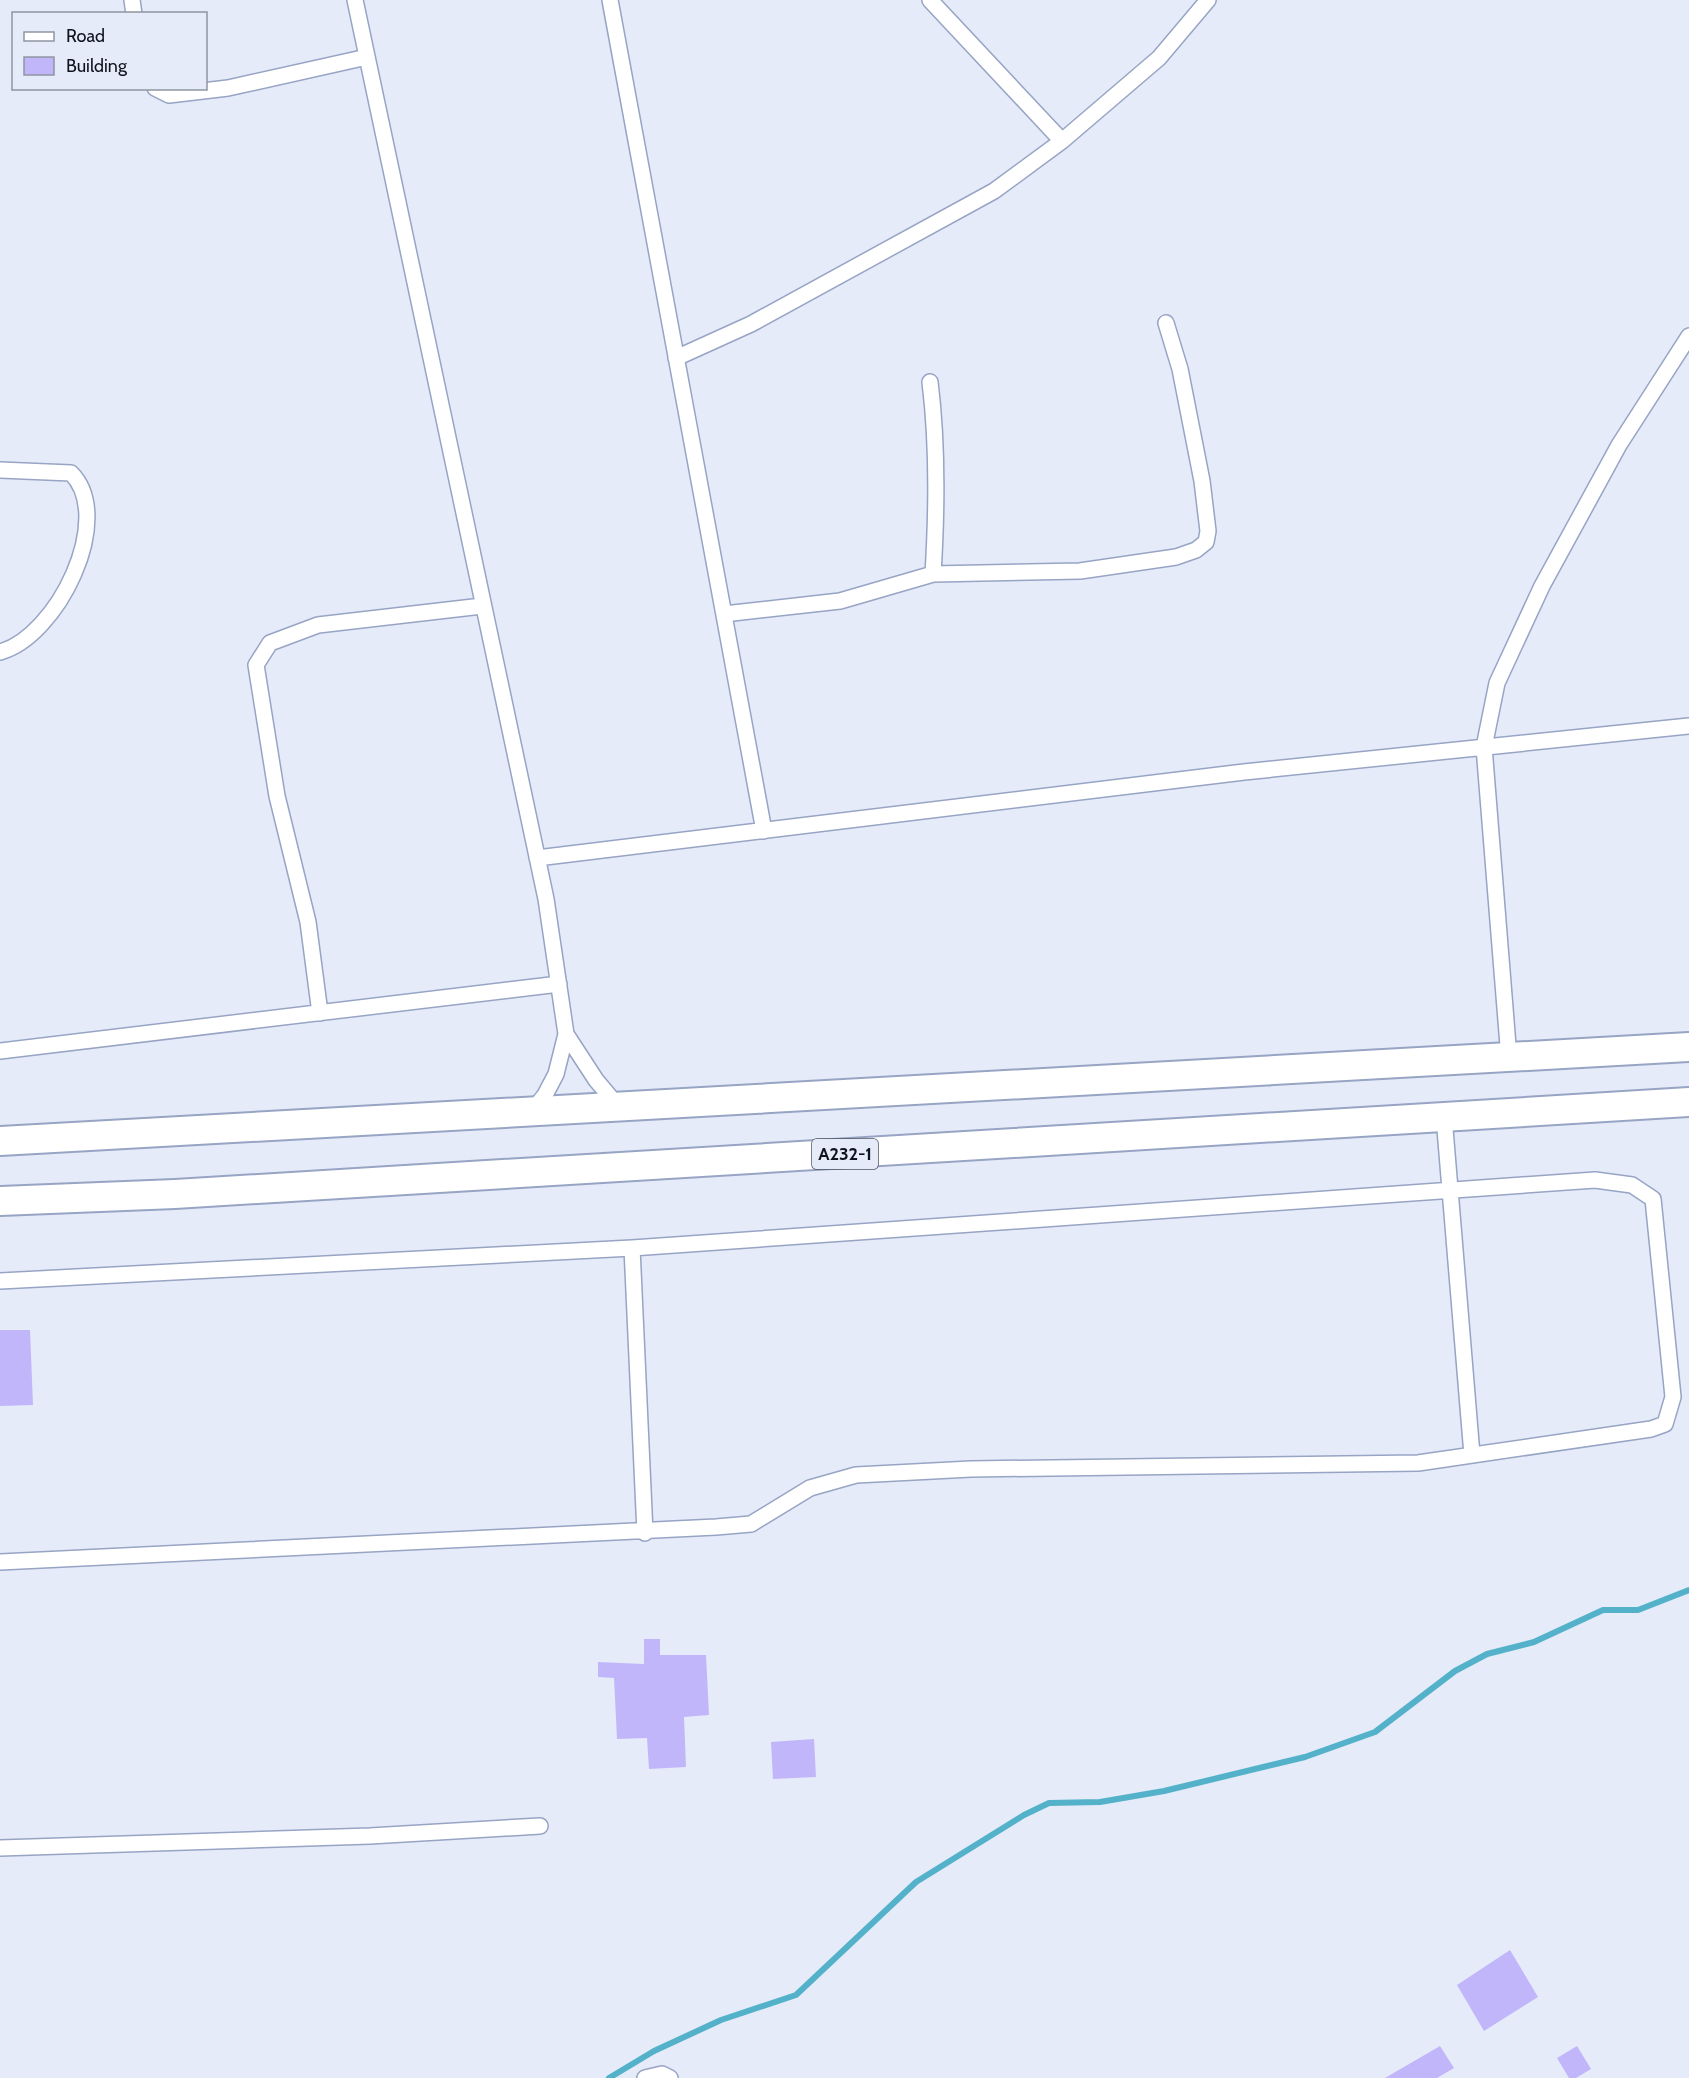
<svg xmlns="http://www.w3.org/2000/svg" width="1689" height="2078" font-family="Cabin,sans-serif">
  <rect width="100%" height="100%" fill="#e5ebf9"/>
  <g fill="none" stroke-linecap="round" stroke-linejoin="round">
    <path stroke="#53b2c9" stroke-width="6" d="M609,2078L654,2051L721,2020L796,1995L916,1882L1024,1815L1049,1803L1100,1802L1164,1791L1305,1757L1375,1732L1455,1671L1487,1654L1534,1642L1603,1610H1638L1689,1590"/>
  </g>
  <path fill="#c2b6fa" d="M0,1330H30L33,1405L0,1406Z
    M644,1639H660V1655H706L709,1715L684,1717L686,1767L649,1769L647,1738L617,1739L614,1678L598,1677V1662L644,1664Z
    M814,1739L816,1777L773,1779L771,1742Z
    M1510,1950L1538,1997L1484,2031L1457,1985Z
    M1440,2046L1454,2068L1437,2078H1385Z
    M1577,2046L1591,2069L1576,2078H1569L1557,2058Z"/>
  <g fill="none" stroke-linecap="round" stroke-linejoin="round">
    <g stroke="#97a4c4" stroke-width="18">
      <path id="street" d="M132,0L134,14
        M355,0L546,899L566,1034L556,1074L545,1095L533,1110
        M610,0L764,831
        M930,0L1062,141
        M155,88L169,95L228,88L367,57
        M676,358L751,324L994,191L1062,141L1159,58L1208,0
        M930,382C938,446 937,509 933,574
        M0,470L71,473C116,518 57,637 0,652
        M724,614L840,601L933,574L1080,571L1176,557L1196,550L1206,542L1208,531L1202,481L1180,369L1166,323
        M537,858L1244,772L1689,726
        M320,1013L308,922L277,796L256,665L270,643L318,625L482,606
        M566,1034L596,1080L617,1105
        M0,1051L559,984
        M1509,1058L1484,747L1497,683L1542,586L1619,445L1689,336
        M1444,1117L1472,1455
        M632,1248L645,1533
        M0,1281L632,1248L1595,1180L1632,1185L1653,1199L1673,1397L1665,1424L1651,1429L1418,1463L971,1469L856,1475L810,1488L751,1524L716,1527L0,1562
        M0,1848L370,1836L540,1826
        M645,2078L662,2074L670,2078"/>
    </g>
    <g stroke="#97a4c4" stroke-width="32">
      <path id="highway" d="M0,1141L1689,1047
        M0,1201L175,1194L1689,1102"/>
    </g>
    <use href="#street" stroke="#fff" stroke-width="15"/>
    <use href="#highway" stroke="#fff" stroke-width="28"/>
  </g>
  <g text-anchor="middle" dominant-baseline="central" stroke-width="4.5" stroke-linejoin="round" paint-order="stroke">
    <rect fill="#e5ebf9" stroke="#4e5460" stroke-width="1.5" x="812" y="1139" width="66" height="30" rx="4.5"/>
    <g font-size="18" font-weight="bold" fill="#0e131e">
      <text x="845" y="1154">A232-1</text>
    </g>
  </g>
  <rect x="12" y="12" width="195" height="78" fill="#e5ebf9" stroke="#8f95a1" stroke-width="1.5"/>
  <rect x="24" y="32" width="30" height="9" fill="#ffffff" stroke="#8f95a1" stroke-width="1.5"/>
  <text x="66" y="42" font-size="18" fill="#0e131e">Road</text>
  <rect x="24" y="57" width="30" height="18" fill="#c2b6fa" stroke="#8f95a1" stroke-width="1.5"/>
  <text x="66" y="72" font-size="18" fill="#0e131e">Building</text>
</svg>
